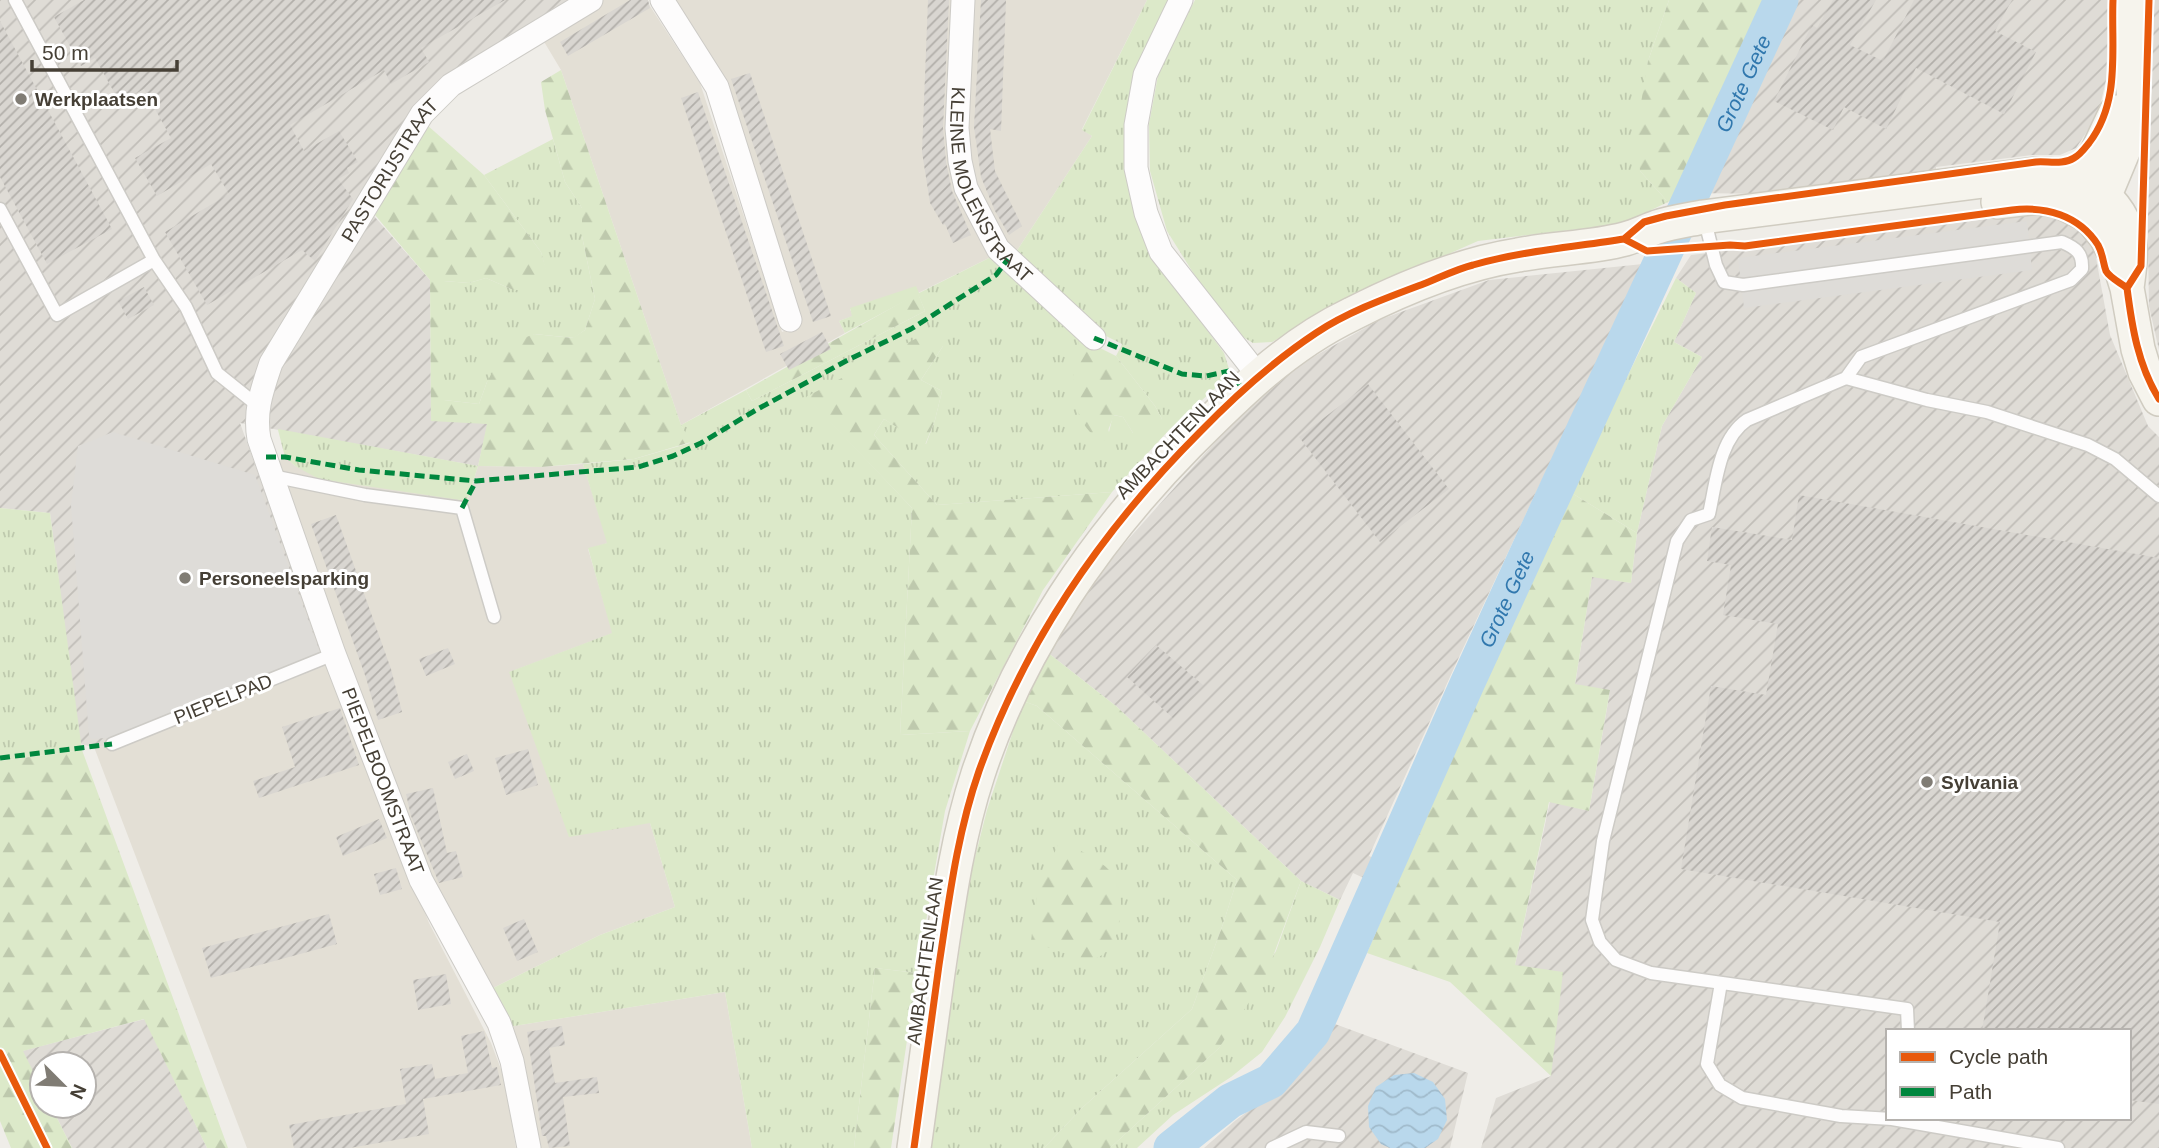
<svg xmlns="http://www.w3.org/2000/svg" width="2159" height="1148" font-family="Arial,sans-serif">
  <defs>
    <pattern id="industrial-furrows" width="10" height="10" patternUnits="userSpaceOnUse" patternTransform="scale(1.75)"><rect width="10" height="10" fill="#dfdcd6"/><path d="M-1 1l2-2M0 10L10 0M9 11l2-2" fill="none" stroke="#c1beb8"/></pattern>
    <pattern id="grass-tufts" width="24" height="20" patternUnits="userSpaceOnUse" patternTransform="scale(1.75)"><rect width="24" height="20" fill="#dce9c9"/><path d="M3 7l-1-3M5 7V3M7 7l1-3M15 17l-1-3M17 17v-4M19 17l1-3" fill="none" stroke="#bec9ad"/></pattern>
    <pattern id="forest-firs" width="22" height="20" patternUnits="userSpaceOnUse" patternTransform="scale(1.75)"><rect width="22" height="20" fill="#dce9c9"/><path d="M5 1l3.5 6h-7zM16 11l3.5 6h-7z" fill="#bec9ad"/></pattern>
    <pattern id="water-waves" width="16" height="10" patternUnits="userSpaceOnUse" patternTransform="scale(1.75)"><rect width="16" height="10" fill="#b9d8ec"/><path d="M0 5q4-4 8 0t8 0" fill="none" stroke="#a0bacb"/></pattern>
    <pattern id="building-hatch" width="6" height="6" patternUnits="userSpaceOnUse" patternTransform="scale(1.75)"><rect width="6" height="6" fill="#d9d6d1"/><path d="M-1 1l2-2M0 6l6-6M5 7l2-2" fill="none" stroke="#b2afaa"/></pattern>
  </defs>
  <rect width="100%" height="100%" fill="#efede8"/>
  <path fill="#e3dfd5" d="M603,0H646L700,83L782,332L799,325L671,0H955L950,112L991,257L918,293L916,287L850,309L853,316L839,321L845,333L681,425L561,70L543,40Z
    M969,0H1147L1082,129L1092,136L1014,255L1003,240L969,167L965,113Z
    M285,457L295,466L467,501L478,466L541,467L583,464L608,543L588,549L613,633L510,672L650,823L675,907L600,935L491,989L450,919L390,788L273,466Z
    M327,665L429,923L491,1043L504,1077L516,1148H247L94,747L115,746Z
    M725,992L752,1148H533L508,1027Z"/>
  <path fill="url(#industrial-furrows)" fill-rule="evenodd" d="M0,0H568L446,79L360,200L430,280L431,420L488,423L478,466L240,423L327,665L115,746L94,747L80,744L50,513L0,508Z
    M1781,0H2109L2106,80L2098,115L2076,148L2060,155H2032L1936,167V172L1775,194L1691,193Z
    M2155,0H2159V350L2149,306L2147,180L2152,22Z
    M2029,214L2059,217L2080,229L2095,252L2110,335L2148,426L2159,437V1148H1481L1496,1098L1551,1076L1515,965L1550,801L1589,811L1610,691L1575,685L1592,576L1631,583L1637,533L1662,426L1702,357L1674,342L1696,293L1676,278L1691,255ZM1888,1031H2129V1118H1888Z
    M1643,264L1459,657L1369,856L1378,860L1370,881L1353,873L1340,900L1301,881L1116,706L1047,652L1092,580L1234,421L1301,364L1379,320L1489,280Z
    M145,1019L207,1148H72L51,1106H84V1064H42V1089L22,1051Z
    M1335,1024L1468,1073L1450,1148H1204L1236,1120L1300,1073Z"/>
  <path fill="url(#grass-tufts)" d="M1147,0H1170L1129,107L1157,262L1224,353L1229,369L1222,382L1169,430L1112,492L937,505L874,435L884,419L926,444L935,420L942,391L921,380L943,346L807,397L912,508L900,735L970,731L945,811L917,973L875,968L854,1148H752L725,992L508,1027L491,989L600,935L675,907L650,823L569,837L509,672L612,633L588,548L607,543L583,464L634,459L690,443L681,425L746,390L752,401L925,311L918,294L845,333L839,321L852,316L850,308L916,286L919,293L991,257L1021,286L1080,338L1109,432L1113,415L1123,417L1133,433L1162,419L1155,406L1116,356L1122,344L1100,333L1014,255L1092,136L1082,130Z
    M1195,0H1669L1648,61L1640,171L1668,202L1622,224L1478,241L1351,297L1272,342L1253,343L1235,332L1192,271L1167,231L1150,171L1149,124L1159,70Z
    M553,139L565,182L582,208V236L595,299L585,330L574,338L534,334L487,382L479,404L444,400V281L469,283L486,278L511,289L548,279L541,252L484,175Z
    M1676,278L1696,293L1674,342L1702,357L1662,426L1637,533L1570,492Z
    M278,430V429L478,466L467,501L319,479L295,466L285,457Z
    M0,508L50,513L82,750L0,761Z
    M1023,701L1037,706L1237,880L1223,924L1192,1009L1082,1108L1044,1148H930L971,873L987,810Z
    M1301,881L1340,900L1320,947L1285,1017L1262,1052L1231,1077L1173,1115L1137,1148H1110L1219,1048L1276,951Z"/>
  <path fill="url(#forest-firs)" d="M1669,0H1781L1691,193L1668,202L1640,171L1636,133L1648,61Z
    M561,70L681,425L691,442L634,459L541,467L478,466L487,424L431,421L430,280L375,215L404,159L427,125L484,175L541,252L549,279L528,292L511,289L486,278L469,283L444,281V400L479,404L487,382L507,345L534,334L573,338L585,330L595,299L582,236V208L565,182L545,110L541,82Z
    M918,293L925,311L752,401L746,390Z
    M932,330L943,346L921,380L942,391L935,420L925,445L884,419L874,435L937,505L1112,492L1043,590L970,731L900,735L912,508L806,397Z
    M1080,338L1116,356L1155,406L1162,419L1157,430L1144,438L1133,433L1123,417L1114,415L1104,441C1067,426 1071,369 1080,338Z
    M1570,492L1637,533L1631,583L1592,577L1575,684L1610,690L1589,811L1549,802L1515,965L1563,972L1551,1076L1450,982L1367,953L1440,784Z
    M1047,652L1116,706L1301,881L1265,978L1219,1048L1110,1148H1044L1082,1108L1192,1009L1223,924L1237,880L1037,706L1023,701Z
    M82,750L228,1148H207L144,1019L23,1051L42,1089V1106H51L72,1148H11L0,1121V761Z
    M1060,840C1076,849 1098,858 1110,871C1129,891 1123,953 1093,959C1080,961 1045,946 1031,941L1038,890Z
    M875,968L917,973L891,1148H854Z"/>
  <path fill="#dedcd8" d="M2027,221L2032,270L1744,308L1738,258Z
    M113,432L255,475L320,652L120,737L92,739L89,736L71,505L78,446Z"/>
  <path fill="url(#water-waves)" d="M1414,1073L1433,1082L1445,1099L1447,1120L1438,1139L1425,1148H1390L1381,1144L1369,1127L1368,1106L1376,1087L1394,1075Z"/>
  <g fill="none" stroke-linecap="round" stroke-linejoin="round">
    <path stroke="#b9d8ec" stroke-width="35" id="s1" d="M1171,1148L1230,1101L1271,1081L1313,1032L1467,684L1781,0"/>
  </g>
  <path fill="url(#building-hatch)" d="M84,0H505L421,48L429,62L391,84L384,70L290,125L304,151L339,131L358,162L347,168L349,173L338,179L353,199L315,261L302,250L207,305L165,232L229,194L211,164L157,196L135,158L171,138L144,89L120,103L95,58L81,66L54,17Z
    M630,0H648L650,8L568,56L560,42Z
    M928,0H949L943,128L946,162L952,191L971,235L953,243L945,224L943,225L930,203L922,152Z
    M981,0H1006L1001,131L990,129L995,171L1022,226L1009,235L995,211L981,177L974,127Z
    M1833,0H1876L1850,45L1883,61L1914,0H2012L1995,31L2036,52L2004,114L1916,68L1886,129L1844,107L1833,130L1774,101L1812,25L1817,28Z
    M0,21L112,229L47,264L0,177Z
    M750,73L831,316L813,322L731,79Z
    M698,92L784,346L766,352L681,98Z
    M144,287L154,305L128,319L118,301Z
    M822,332L831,349L789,370L780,354Z
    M1368,384L1449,489L1380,542L1299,437Z
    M1799,495L2159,558V1104L2129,1100V1031H1982L2000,922L1681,869L1711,686L1766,695L1778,624L1723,615L1731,565L1707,561L1712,527L1792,540Z
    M336,515L391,669L402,712L378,720L366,678L311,524Z
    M1156,645L1203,685L1173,718L1127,677Z
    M448,648L455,664L426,676L419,659Z
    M340,708L359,765L259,798L253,781L295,767L282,727Z
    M528,749L538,785L506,795L495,758Z
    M467,754L474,771L455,779L448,762Z
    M433,788L447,853L456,851L463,877L439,883L411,816L406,794Z
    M379,819L387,838L343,856L336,837Z
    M396,868L402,889L380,895L374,874Z
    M329,914L337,944L211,978L202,948Z
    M524,919L538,952L517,961L503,928Z
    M446,974L451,1004L418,1010L413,980Z
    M562,1026L565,1045L549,1048L555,1083L597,1077L599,1093L563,1097L570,1146L549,1148L546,1136H542L527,1032Z
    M484,1031L492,1068L497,1067L501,1085L423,1099L429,1134L350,1148H294L289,1125L406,1104L400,1069L432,1064L435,1079L468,1073L461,1036Z"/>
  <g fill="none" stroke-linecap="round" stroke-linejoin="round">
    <g stroke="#cdcbc6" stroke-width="15">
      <path id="lane" d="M15,0L154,260L186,307L217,373L257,405
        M0,209L57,315L154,260
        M1704,217L1716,265L1724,282L1743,285L2062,242C2076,248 2083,253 2082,269L2071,280L1861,357L1846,378L1747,420C1719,439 1716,483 1709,514L1691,520L1677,541L1603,841L1592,920L1600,942L1616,960L1651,973L1907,1009L1908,1031
        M1846,378L1927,400L1987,412L2088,445L2115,459L2159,496
        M272,476L365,495L462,508L494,617
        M112,744L334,654
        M1721,983L1707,1064L1720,1085L1742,1098L1841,1116L1892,1119L2058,1148
        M1272,1148L1306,1132L1339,1136"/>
    </g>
    <g stroke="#cdcbc6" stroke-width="25">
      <g id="street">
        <path d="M662,0L717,87L790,320"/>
        <path id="s2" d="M963,0L957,128L960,161L966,188L998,249L1094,338"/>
        <path d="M1181,0L1145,75L1136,125V168L1146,213L1161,252L1258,375"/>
        <path id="s3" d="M529,1148L512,1061L499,1023L421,880L334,654L259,439C254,411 262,390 271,363L422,114L451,85L591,0"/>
      </g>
    </g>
    <g stroke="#d0ccc1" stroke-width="36">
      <path id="secondary" d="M1998,202L2038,197L2059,201L2089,216L2106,237L2119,262L2127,288L2138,349L2145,372L2159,399
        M2079,204L2083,182L2116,112
        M2086,205L2105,195L2130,135L2134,97L2130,69L2132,0
        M914,1148C922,1090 930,1031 938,973C948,906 957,838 978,774C1019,649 1097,536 1188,444C1238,394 1287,345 1352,314C1403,288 1461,264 1518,255C1553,248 1591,248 1625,239C1636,236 1646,231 1657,227C1672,222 1688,220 1703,217L2036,174C2078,174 2115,192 2128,234C2133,251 2129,271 2127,288"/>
    </g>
    <use href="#lane" stroke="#fdfcfc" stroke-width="12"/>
    <use href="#street" stroke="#fdfcfc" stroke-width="23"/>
    <use href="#secondary" stroke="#f6f4ed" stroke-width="33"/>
    <path stroke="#00873e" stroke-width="5" stroke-dasharray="10 5" stroke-linecap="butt" d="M1094,338L1182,374L1206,376L1229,371L1243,389
      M266,457H285L359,470L476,481L638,467L673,456L701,443L756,410L846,361L911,329L996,275L1008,259
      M462,508L476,481
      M0,758L112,744"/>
    <g stroke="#fff" stroke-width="11">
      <path id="cycleway" d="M1624,239L1644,222L1666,216L1725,205L2036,162C2048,161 2063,165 2074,158C2080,155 2085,148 2089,143C2121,101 2111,49 2113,0
        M1624,239L1647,251L1730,245L1745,246L2012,210C2045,206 2079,215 2098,245C2103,254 2103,263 2106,271C2110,278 2121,283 2127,288
        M2127,288L2141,266L2149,0
        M2127,288C2132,327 2138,365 2159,399
        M0,1053L47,1148
        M914,1148C922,1087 931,1026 939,965C949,900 957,834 979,771C1025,642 1103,529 1200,432C1236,395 1272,362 1316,333C1349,311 1389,297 1426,283C1441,277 1457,269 1473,265C1522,251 1574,247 1624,239"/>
    </g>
    <use href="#cycleway" stroke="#e8590c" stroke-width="7"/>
  </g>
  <g fill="#807c74" stroke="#fff" stroke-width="2.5">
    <circle cx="21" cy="99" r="7"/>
    <circle cx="185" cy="578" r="7"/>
    <circle cx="1927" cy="782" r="7"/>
  </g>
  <g text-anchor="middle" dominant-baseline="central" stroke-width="6" stroke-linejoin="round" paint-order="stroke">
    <g font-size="19" font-weight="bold" fill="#453f35" stroke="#fff" text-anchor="start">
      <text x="35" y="99">Werkplaatsen</text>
      <text x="199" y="578">Personeelsparking</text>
      <text x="1941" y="782">Sylvania</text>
    </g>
    <g font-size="19" fill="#453f35" stroke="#fff">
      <text stroke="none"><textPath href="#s3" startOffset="1066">PASTORIJSTRAAT</textPath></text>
      <text stroke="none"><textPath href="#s2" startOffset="194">KLEINE MOLENSTRAAT</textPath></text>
      <text transform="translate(1178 435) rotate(-46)">AMBACHTENLAAN</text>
      <text transform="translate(223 699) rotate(-22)">PIEPELPAD</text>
      <text transform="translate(383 781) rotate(69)">PIEPELBOOMSTRAAT</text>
      <text transform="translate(925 961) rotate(-82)">AMBACHTENLAAN</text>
    </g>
    <g font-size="21" font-style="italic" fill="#3178ae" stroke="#fff">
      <text stroke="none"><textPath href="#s1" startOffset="1227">Grote Gete</textPath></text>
      <text stroke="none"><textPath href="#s1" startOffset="660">Grote Gete</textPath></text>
    </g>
  </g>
  <rect x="1886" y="1029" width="245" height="91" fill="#ffffff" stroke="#b5b2ae" stroke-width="2"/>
  <rect x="1900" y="1052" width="35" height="10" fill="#e8590c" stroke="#b5b2ae" stroke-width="2"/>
  <text x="1949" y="1064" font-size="21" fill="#453f35">Cycle path</text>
  <rect x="1900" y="1087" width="35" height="10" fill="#00873e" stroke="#b5b2ae" stroke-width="2"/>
  <text x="1949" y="1099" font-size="21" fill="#453f35">Path</text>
  <g transform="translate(63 1085) rotate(114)"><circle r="33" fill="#ffffff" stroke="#b5b2ae" stroke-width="2"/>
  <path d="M0-5L12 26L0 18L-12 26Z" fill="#807c74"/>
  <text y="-10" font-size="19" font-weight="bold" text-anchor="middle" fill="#453f35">N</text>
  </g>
  <path d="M32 60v10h145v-10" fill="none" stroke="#453f35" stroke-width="3.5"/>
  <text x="42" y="60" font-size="21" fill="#453f35" stroke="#ffffff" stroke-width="5" paint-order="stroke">50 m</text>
</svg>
